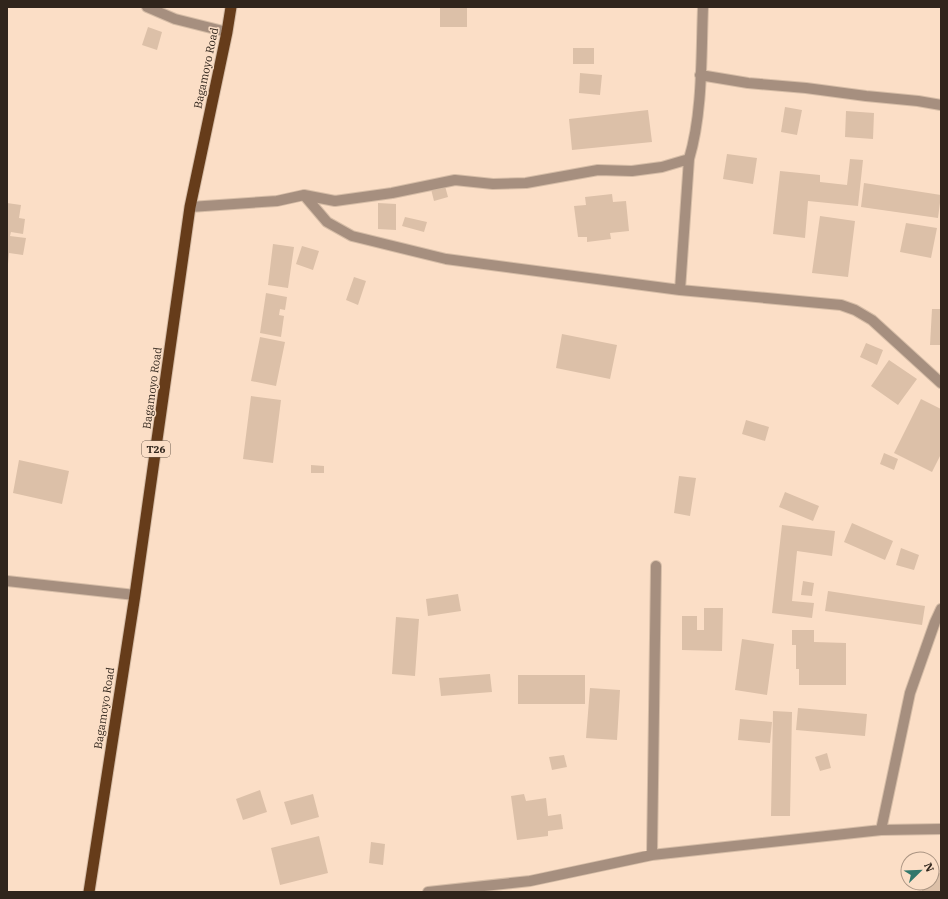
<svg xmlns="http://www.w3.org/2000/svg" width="948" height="899" font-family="'IBM Plex Serif',serif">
  <rect width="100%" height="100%" fill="#fbdec6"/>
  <path fill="#dcc0a8" d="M440,7H467V27H440Z
    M148,27L162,32L157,50L142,45Z
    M573,48H594V64H573Z
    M580,73L602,75L600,95L579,93Z
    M785,107L802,110L797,135L781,132Z
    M648,110L652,142L572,150L569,119Z
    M846,111L874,113L873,139L845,137Z
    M727,154L757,158L753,184L723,179Z
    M850,159L863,160L858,206L808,201L805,238L773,234L780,171L820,175V182L847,185Z
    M864,183L941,195L938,218L861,207Z
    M445,186L448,197L434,201L431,189Z
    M612,194L613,202L626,201L629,231L610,233L611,239L587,242V237H578L574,206L586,205L585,197Z
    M7,203L21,205L19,218L25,219L23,234L11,232L10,236L26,238L23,255L9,253L8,264Z
    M378,203L396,204V230L378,229Z
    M820,216L855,221L848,277L812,273Z
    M405,217L427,222L424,232L402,226Z
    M906,223L937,228L931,258L900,252Z
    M273,244L294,247L288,288L268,285Z
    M302,246L319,251L313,270L296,264Z
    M354,277L366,281L358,305L346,300Z
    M266,293L287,297L285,310L280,309L279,315L284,316L281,337L260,333Z
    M932,309H941V345H930Z
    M562,334L617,345L610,379L556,368Z
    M260,337L285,342L276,386L251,381Z
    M866,343L883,350L877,365L860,357Z
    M889,360L917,379L898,405L871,386Z
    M251,396L281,400L273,463L243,459Z
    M921,399L941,409V454L932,472L894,453Z
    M746,420L769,427L765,441L742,434Z
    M884,453L898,459L894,470L880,464Z
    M19,460L69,471L62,504L13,493Z
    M311,465L324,466V473H311Z
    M679,476L696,478L690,516L674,513Z
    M785,492L819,506L813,521L779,507Z
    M852,523L893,541L885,560L844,542Z
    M782,525L835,531L832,556L797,551L792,601L814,603L812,618L772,613Z
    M901,548L919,555L914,570L896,565Z
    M803,581L814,583L812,596L801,595Z
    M828,591L925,606L922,625L825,611Z
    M458,594L461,611L428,616L426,599Z
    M704,608H723L722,651L682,650V616H697V630H704Z
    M396,617L419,619L415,676L392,674Z
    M792,630H814V642L846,643V685H799V669H796V645H792Z
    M742,639L774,644L767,695L735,690Z
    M490,674L492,692L441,696L439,678Z
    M518,675H585V704H518Z
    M590,688L620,690L617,740L586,738Z
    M798,708L867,714L865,736L796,730Z
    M773,711L792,712L790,816H771Z
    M740,719L772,722L770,743L738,740Z
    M827,753L831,768L820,771L815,757Z
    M564,755L567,767L552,770L549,757Z
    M260,790L267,812L243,820L236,799Z
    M313,794L319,817L291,825L284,802Z
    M524,794L526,801L546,798L548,816L561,814L563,829L548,831V836L517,840L511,796Z
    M319,836L328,873L280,885L271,848Z
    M371,842L385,844L383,865L369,863Z
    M932,873H941V892H922V883H932Z"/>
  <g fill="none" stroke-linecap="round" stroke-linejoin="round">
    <g stroke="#d6bda7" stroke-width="12">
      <path id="minor" d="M147,7L175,19L227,32
        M700,75L748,83L806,88L866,96L918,101L941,105
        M304,195L327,222L352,236L446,259L680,290L841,305L855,310L872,320L941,383
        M190,207L277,201L304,195L335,201L392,193L455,180L493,184L526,183L598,170L632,171L662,167L689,159C703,112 701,56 703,7
        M680,290L689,159
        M7,581L135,595
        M881,830L910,693L935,622L941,609
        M652,855L656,566
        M428,892L530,881L652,855L881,830L941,829"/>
    </g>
    <g stroke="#d6bda7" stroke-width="13">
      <path id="trunk" d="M89,892L135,595L190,207L227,32L231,7"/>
    </g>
    <use href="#minor" stroke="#a68f7f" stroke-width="10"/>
    <use href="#trunk" stroke="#663c1a" stroke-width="11"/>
  </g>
  <g text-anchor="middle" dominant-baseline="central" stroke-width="3" stroke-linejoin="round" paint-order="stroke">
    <rect fill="#fbdec6" stroke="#6d5c4f" stroke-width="1" x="142" y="441" width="28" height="16" rx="3"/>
    <g font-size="10" font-weight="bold" fill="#30251c">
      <text x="156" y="449">T26</text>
    </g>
    <g font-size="11" fill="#30251c" stroke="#fbdec6">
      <text transform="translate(206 68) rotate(-78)">Bagamoyo Road</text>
      <text transform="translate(152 388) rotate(-82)">Bagamoyo Road</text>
      <text transform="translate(104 708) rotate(-81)">Bagamoyo Road</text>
    </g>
  </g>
  <rect width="948" height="899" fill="none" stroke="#30251c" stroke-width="16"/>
  <g transform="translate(920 871) rotate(67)"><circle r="19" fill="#fbdec6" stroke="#aa9482"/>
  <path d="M0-3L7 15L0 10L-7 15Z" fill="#31776b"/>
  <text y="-6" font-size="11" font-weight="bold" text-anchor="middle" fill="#30251c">N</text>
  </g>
</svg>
